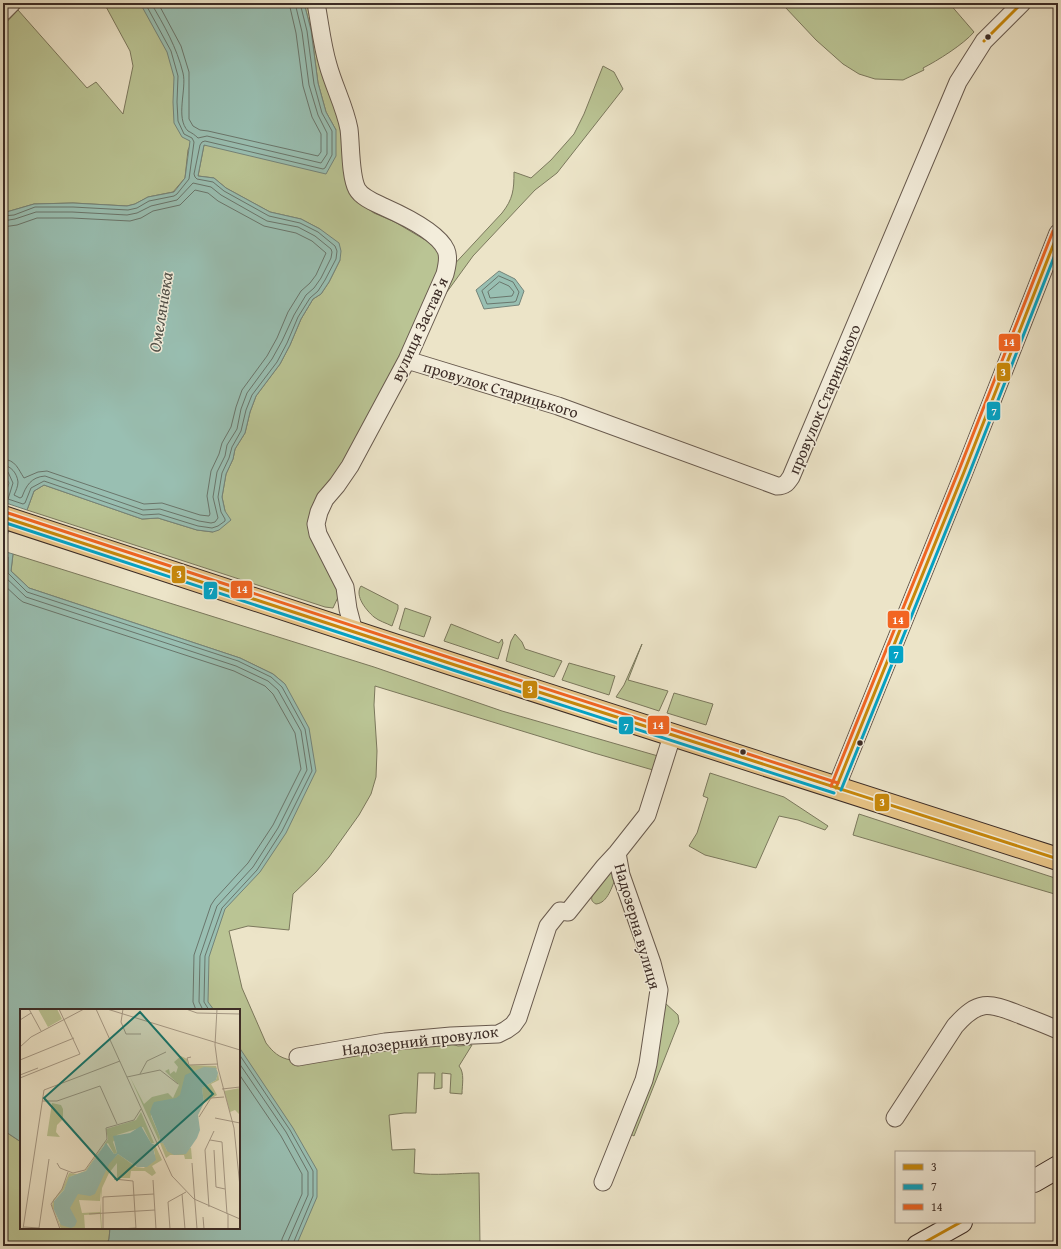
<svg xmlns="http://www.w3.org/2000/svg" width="1061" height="1249" font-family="'Gentium Book Plus',serif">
  <rect width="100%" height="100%" fill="#ece4c8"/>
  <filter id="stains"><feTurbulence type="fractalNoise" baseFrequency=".005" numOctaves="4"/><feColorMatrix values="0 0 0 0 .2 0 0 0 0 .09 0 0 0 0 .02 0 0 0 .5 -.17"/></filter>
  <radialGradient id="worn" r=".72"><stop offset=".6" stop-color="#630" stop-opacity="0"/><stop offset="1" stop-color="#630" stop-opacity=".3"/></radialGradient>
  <path fill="#bac494" stroke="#7b785d" d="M104,3H147L164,28L193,140L188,150L185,178L173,192L148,197L135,204L127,206L73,203L34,204L3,213V26L18,10L87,88L96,82L123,114L133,66L130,51Z
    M304,3H307L321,67L339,119L354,197L362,205L374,213L395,222L427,241L437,249L442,261L402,363L314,512L339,595L333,608L325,607L27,510L34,491L44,485L142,519L158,518L197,530L213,532L225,511L222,497L226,474L233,459L235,449L245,433L250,412L256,396L280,364L290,345L301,319L313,299L321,294L329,282L340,260L320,229L301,219L270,212L226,188L214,178L198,176L204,145L336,130L326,112L318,83L311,30Z
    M786,3H949L974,32C964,44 937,61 923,68L924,70L903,80L875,79L859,74L843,64L816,40L785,7Z
    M603,66L614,72L623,89L557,173L535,190L473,256L444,296L449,270L502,213C513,199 514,190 514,172L531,178L551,160L574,134L584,114Z
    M13,554L374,667L502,711L658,756L653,770L594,753L375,686L374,705L377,751L376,777L371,794L359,815L329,857L316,872L293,894L289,930L248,926L229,931L242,988L266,1043C273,1052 279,1058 291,1060L386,1046L401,1049L448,1043L458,1046L472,1045L459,1066C465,1073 462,1085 462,1094L450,1093L451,1074L442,1073V1088L434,1089L435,1073H418L416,1113H404L389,1115L392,1150L415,1149L414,1173C436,1176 457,1173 479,1173L480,1246H266L239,1094V1010H188L285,684L273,674L240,658L29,588L11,571Z
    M361,586L398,605V609L392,626C386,623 379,621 374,617C367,611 354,596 361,586Z
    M405,608L431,617L424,637L399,629Z
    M451,624L499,643L502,639L503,643L498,659L444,641Z
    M515,634L522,642L525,649L562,661L554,677L506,661L511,641Z
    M642,644L628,680L668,691L659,711L616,697L624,685Z
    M569,663L615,676L609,695L562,680Z
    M674,693L713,704L706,725L667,713Z
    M710,773L784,797L828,826L825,830L798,820L779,816L756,868L705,855L689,846L697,833L708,798L703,796Z
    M859,814L1058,879V895L853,835Z
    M612,870L616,877C612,886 608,903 596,904C592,902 591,900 592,896L608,872Z
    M664,1002L678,1015L679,1022L634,1136L627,1132Z
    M3,1130L21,1142V1228H110L109,1239L106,1246H3Z"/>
  <path fill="#99bfb2" stroke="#74847a" d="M140,3H304L311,30L318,83L326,112L336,130V156L326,174L204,145L198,176L214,178L226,188L270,212L301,219L320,229L339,243L341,251L340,260L329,282L321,294L313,299L301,319L290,345L280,364L256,396L250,412L245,433L235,449L233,459L226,474L222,497L225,511L231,520L219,530L213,532L197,530L158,518L142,519L44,485L34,491L27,510L3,502L9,483L5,475L3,473V213L34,204L73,203L127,206L135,204L148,197L174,192L185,178L190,141L182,137L174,123L173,102L174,77L167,52Z
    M499,271L515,279L524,291L519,305L484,309L476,290Z
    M3,551L13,554L11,571L29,588L240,658L273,674L285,684L309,728L316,771L286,833L260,872L225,909L209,957L208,1002L214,1010H21V1142L3,1130Z
    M239,1047L293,1128L317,1170V1197L296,1246H106L109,1239L110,1228H239Z"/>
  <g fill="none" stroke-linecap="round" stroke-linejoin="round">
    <path stroke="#6a766c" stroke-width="1" d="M151,3C164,25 177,48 183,73C187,89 175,118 188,131C192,133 195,135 198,138L207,136L321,163L327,154V133L318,115L309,85L302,32L295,3
      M158,3L181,46L189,72V119L193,126L200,130L208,131L318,156L321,152V134L312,117L303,86L296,33L289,3
      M3,216L14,215L35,207H73L128,210L137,208L149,201L174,196L177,194L189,179L194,142L192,138L184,134L178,121L177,102L178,76L171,51L145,3
      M3,221L15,219L36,212H72L127,215L137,213L151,206L177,200L193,183L211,187L221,195L267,221L298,227L315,236L331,249L332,252L331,258L321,278L314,288L306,295L294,315L282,341L272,359L247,393L241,409L237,429L227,445L225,456L217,472L213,497L218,518L215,522L211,523L199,521L160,509L143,510L45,476C31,477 26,486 22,497L20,498L14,495C16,491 18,486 18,482C17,473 11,466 3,465
      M3,227L17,225L37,218H72L130,221L141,218L153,211L180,205L195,190L208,193L218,201L264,226L296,233L312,241L326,253L316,275L310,283L301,291L288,312L277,338L267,356L242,390L236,407L231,427L222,443L219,454L211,471L207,496L210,514L209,516L200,515L162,503L144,504L47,471L38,472L24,478C18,469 16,460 3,459
      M499,276L513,282L519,292L516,301L514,302L487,304L482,291Z
      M500,282L509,286L514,292L512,296L490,298L488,292Z
      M3,470L8,472L13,483L8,499L23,504L25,503L31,488L44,481L143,515L159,514L198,526L212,528L218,526L225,521V519L221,512L218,497L222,473L229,458L232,447L241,431L246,410L252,395L277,362L287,343L298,317L310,298L318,291L325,280L336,259L337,251L335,246L318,232L300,223L269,216L224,191L213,182L197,179L195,177L194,174L200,145L202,142L205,141L323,169L325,168L332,155V131L322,113L314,84L307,31L300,3
      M3,555L8,557V573L27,592L238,661L271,677L282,687L305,729L312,771L282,831L257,870L222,908L205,956L204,1002L209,1010
      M3,575L26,597L236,666L268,681L278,690L301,731L307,770L278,828L253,867L217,906L200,956L199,1002L203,1010
      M3,584L19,599L23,602L234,671L265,686L273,694L295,733L301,769L273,825L248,863L215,899L211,905L194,955L193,1002L196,1010
      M239,1054L290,1130L313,1171V1196L292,1246
      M239,1063L286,1132L308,1172V1195L288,1241L287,1246
      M239,1074L281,1136L302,1174V1194L282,1239L281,1246"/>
    <path stroke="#74847a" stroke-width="4.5" d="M3,541L9,525"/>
    <g stroke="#685a4e" stroke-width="19">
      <path id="street" d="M316,3C320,24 322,45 328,65C334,87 345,107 349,129C351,144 350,176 357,189C362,198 376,203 384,207C402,215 438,232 446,250C449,257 447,266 445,274L407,360L350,466L337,485L325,499L319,512L316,524L318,534L345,587L348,609L354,632
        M3,12L12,3
        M407,360L558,406L777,486C785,486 787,483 791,477L958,82L984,41L1022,3
        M836,788L964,472L1058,233
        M298,1057L385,1042L451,1036L498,1034L506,1030L513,1025L518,1018L548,926L560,911L568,912L604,867L617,853L647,815L672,736
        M895,1118L955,1026C978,1000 988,1002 1018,1014C1031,1019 1045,1024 1058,1030
        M603,1182L644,1080L648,1064L659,990L652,963L621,875L617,853"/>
    </g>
    <g stroke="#3c2c26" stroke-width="24">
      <path id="secondary" d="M1034,1181L1058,1167
        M918,1246L961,1222"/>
    </g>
    <g stroke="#3c2c26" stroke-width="24">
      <path id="primary" d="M3,517L455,665L1058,859"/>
    </g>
    <use href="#street" stroke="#f3eddb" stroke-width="17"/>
    <use href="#secondary" stroke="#f3eddb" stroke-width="22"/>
    <use href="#primary" stroke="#e6c284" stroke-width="22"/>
    <g stroke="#f3eddb" stroke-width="6">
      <path id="bus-1" d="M984,41L1022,3
        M3,517L455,665L1058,859
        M836,788L964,472L1058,233
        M918,1246L961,1222"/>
    </g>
    <g stroke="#f3eddb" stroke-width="6">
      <path id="bus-2" d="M3,522L453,670L834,793
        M841,790L969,474L1058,247"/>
    </g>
    <g stroke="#f3eddb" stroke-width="6">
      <path id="bus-3" d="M5,512L457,660L838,783
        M831,786L959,470L1053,231"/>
    </g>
    <use href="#bus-1" stroke="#c8880a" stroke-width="3"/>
    <use href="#bus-2" stroke="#03a3c6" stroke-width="3"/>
    <use href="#bus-3" stroke="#f26522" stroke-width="3"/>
  </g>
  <g fill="#3c2c26" stroke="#f3eddb" stroke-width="1.5">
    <circle cx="988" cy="37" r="3.5"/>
    <circle cx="860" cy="743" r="3.5"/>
    <circle cx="743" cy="752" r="3.5"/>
  </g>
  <g text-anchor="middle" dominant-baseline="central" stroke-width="3" stroke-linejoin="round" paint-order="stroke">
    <g font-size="16" fill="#3c2c26" stroke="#f3eddb">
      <text transform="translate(419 329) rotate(-65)">вулиця Заставʼя</text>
      <text transform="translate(501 389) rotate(17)">провулок Старицького</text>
      <text transform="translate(824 399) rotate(-67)">провулок Старицького</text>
      <text transform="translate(638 926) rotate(74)">Надозерна вулиця</text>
      <text transform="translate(420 1040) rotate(-7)">Надозерний провулок</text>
    </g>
    <g font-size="17" font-style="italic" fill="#535149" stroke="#f3eddb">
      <text transform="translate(160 312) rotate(-81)">Омелянівка</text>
    </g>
  </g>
  <g transform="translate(20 1009)">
    <rect width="220" height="220" fill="#ece4c8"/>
    <path d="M18,0H37L42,10L28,18ZM161,47L167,50L168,56L196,57L197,60L189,59L161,89L134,94L131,107L140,128L139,132L110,68L124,95L132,88L148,84L153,89L159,76L145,62L149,60L150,65L154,62L156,64L158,58L154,53ZM198,64L199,71L191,75L197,86L184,94L182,79L196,71ZM220,79V106L215,101L210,103L204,82ZM32,94L41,96L43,100V110L37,116L36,123L40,128L27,127ZM121,103L134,134H131L123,118L97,126L93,133L97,144L94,145L88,134L84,136L71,156L66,162L59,166L51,167L44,181L34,191V201L40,215L56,186L98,145L116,158L124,159L135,145L133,138L135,136L142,151L132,157L136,164L132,167L125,162H111L110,169H97V154L89,164L82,179L81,191L80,182V192L59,191L62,204L80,203V193L82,220H66L81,219L80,205L64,206L65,220H41L32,197L33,191L41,182L49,164L57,165L65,162L88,130L86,120L116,111ZM143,133L147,142L171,139L172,150H165L164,146H150L146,149L140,134Z" fill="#bac494"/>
    <path d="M184,58L196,59L198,64L196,71L182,79L184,94L178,106L180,121L177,129L166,145L154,146L147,142L143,134H140V128L130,103L132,97L134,93L156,89L160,86L165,66ZM121,117L131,134L135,136L133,138L136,151L127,158H117L98,145L89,155L75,185L70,187L58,185L50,199L57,212L55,217L51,219L41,216L34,201V192L44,181L49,168L66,162L86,134L94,145L97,144L93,127L110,124Z" fill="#99bfb2"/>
    <path fill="none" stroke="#a69a87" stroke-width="1" d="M9,0L21,22M76,0L152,167L174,190L220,210M87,0L220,41M103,0L101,13L106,25H121M166,0L177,4L220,5M197,0L195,36L198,59L214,119L220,178M0,11L11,4M0,38L11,28L64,0M171,48L167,49L169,56L198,55M0,51L54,29M120,65L127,52L146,43M0,66L18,59M107,68L140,61L158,75M0,69L60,45L39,0M202,80L220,78M22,92H37L80,77L97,115M179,108L191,89L204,88M195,109L220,114M190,131L202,133L207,205M194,141L196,178L205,180M37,154L40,159L53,164L65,161L87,130L86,119L114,111L121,100M172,154L177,220M94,170L113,172L116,220M133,171L136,220M162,185L165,220M189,198L185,141L194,122M69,205L135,201M208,205V220M183,208L184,220M4,218L19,219L29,150M3,220L24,81L100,52M40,220L31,195L42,180L48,163M83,220V188L134,185M100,220L116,219M150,220L148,193L166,183"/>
    <path fill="#0f766e" fill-opacity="0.15" stroke="#0f766e" stroke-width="2" d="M120,3L193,85L97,171L24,89Z"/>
    <rect width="220" height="220" fill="none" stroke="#3c2c26" stroke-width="2"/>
  </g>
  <g stroke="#f3eddb" stroke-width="1.5">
    <rect x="998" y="333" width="23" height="19" rx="4" fill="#f26522"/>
    <rect x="996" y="362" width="15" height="20" rx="4" fill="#c8880a"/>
    <rect x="986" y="401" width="15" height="20" rx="4" fill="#03a3c6"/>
    <rect x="171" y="565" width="15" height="19" rx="4" fill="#c8880a"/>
    <rect x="230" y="580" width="23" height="19" rx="4" fill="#f26522"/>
    <rect x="203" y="581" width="15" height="19" rx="4" fill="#03a3c6"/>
    <rect x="887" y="610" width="23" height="19" rx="4" fill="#f26522"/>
    <rect x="888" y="645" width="16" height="19" rx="4" fill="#03a3c6"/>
    <rect x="522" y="680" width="16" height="19" rx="4" fill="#c8880a"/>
    <rect x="647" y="715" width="23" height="20" rx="4" fill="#f26522"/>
    <rect x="618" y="716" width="16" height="19" rx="4" fill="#03a3c6"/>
    <rect x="874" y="793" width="16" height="19" rx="4" fill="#c8880a"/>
  </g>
  <g font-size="11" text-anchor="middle" font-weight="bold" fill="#fff">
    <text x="1009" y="346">14</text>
    <text x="1003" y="376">3</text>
    <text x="994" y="415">7</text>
    <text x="179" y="578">3</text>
    <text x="242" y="593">14</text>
    <text x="211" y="594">7</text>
    <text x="898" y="624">14</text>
    <text x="896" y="658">7</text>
    <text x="530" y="693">3</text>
    <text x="658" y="729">14</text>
    <text x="626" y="730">7</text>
    <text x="882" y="806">3</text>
  </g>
  <rect width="1061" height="1249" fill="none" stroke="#ece4c8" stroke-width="16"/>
  <rect x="4" y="4" width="1053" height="1241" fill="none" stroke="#3c2c26" stroke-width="2"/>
  <rect x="8" y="8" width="1045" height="1233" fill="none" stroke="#3c2c26"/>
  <rect x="895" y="1151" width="140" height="72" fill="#f3eddb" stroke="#aaa093"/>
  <rect x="903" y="1164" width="20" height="6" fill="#c8880a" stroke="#aaa093"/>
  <text x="931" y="1171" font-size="12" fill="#3c2c26">3</text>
  <rect x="903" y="1184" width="20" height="6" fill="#03a3c6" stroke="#aaa093"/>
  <text x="931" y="1191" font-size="12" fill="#3c2c26">7</text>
  <rect x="903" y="1204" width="20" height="6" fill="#f26522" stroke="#aaa093"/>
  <text x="931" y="1211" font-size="12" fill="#3c2c26">14</text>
  <rect width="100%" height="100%" filter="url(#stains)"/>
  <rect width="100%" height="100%" fill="url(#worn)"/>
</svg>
